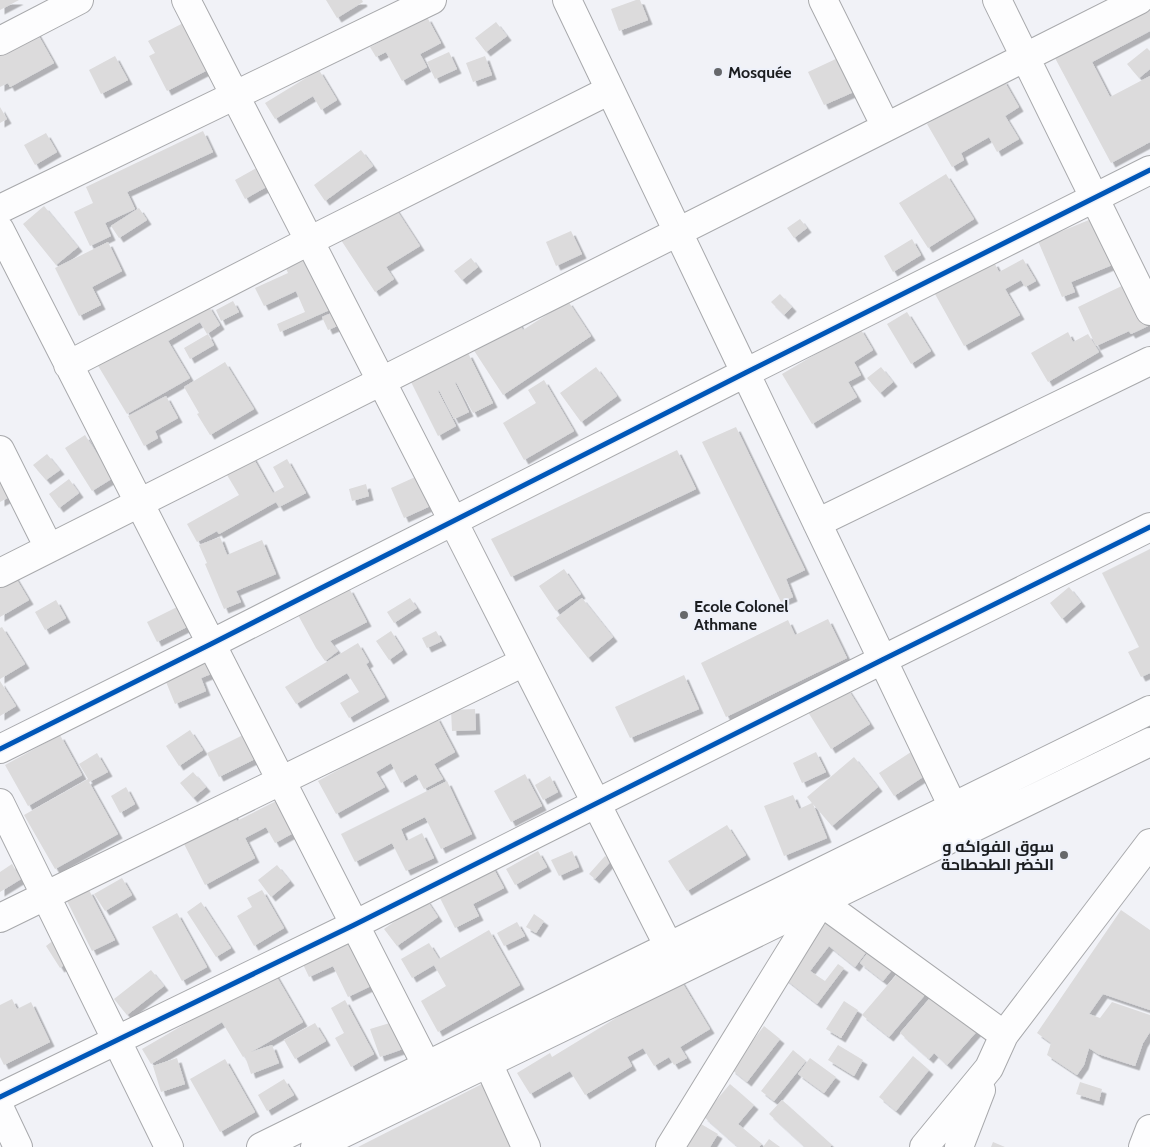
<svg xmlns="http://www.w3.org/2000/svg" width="1150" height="1147" font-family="Cabin,Cairo,sans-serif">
  <defs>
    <filter id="shadow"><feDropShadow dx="4.5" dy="4.5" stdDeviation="0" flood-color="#0004"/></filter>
  </defs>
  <rect width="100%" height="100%" fill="#f1f2f7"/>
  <path fill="#dcdbdc" filter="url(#shadow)" d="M0,0H19L0,10Z
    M326,0H362L363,2L337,18Z
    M636,0H640L648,20L619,31L611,9Z
    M1150,7V31L1092,62L1110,97L1150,76V142L1111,163L1055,58Z
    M197,16L221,63L167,91L149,56L155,53L148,41Z
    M427,17L441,43L420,54L427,67L402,81L386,52L376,57L370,47Z
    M496,22L507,36L486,52L475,38Z
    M36,31L54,63L10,87L8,83L0,87V51Z
    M1147,48L1150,51V69L1139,78L1127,64Z
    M449,52L457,69L435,79L427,62Z
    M115,56L128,80L101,94L89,70Z
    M485,56L492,75L473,82L466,63Z
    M840,57L856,91L824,105L808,72Z
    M319,70L337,100L321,110L313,96L275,119L265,103Z
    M1003,79L1019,107L1005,116L1019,139L997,152L989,137L961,153L964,160L952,167L927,124Z
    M0,107L7,119L0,123Z
    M203,131L213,152L127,192L135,209L105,223L111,236L90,246L74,212L93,203L86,187Z
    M46,133L57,152L35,165L24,145Z
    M361,150L373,166L325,201L314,185Z
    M258,167L268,186L245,199L235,180Z
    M946,174L974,219L928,248L899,203Z
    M44,206L78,247L56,265L23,224Z
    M394,206L420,246L386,267L394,279L375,292L341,240Z
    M139,208L147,220L119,238L111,226Z
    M1101,215L1129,258L1071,282L1075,292L1062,297L1038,241Z
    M800,219L807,228L794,238L787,228Z
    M571,231L582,254L556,266L546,242Z
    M912,239L921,255L893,272L884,256Z
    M108,242L122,271L92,287L101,305L79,316L55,268Z
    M309,255L334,308L280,332L277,324L305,312L296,291L264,306L255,288L288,273L285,266Z
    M471,258L478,267L462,280L454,271Z
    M1023,259L1036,281L1025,287L1021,280L1005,289L1020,315L964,346L935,294L994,262L999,272Z
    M1130,282L1150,325L1131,334L1129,331L1096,346L1078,307Z
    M780,294L792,307L784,315L771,302Z
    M233,301L239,312L221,321L216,310Z
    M568,301L591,336L503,395L473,349L517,320L523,330Z
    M208,305L220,325L207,334L200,322L168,341L190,378L127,414L97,364L157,328L160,333Z
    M343,308L349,321L328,330L322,317Z
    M907,312L931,351L911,364L887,324Z
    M860,328L873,350L854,362L861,375L848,382L857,397L812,424L782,374Z
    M1068,332L1073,342L1088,334L1099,352L1048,382L1031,353Z
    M208,334L214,345L190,359L184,348Z
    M468,353L493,403L473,413L456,382L455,383L469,412L454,419L439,390L438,391L456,426L438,436L411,382Z
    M225,362L254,409L210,435L197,414L199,413L184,387Z
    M596,367L617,396L581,422L560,393Z
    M881,367L893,382L880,393L867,378Z
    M544,380L574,431L524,460L503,423L536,403L528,390Z
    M166,396L178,418L155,431L158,438L144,446L128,416Z
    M736,427L805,570L786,579L793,597L781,602L702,442Z
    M85,435L113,478L92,491L65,448Z
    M677,450L696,489L511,577L491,539Z
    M47,454L60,470L46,480L33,465Z
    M251,454L273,493L284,487L273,467L287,459L306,493L279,507L276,502L219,534L217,531L197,542L187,524L239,495L224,470Z
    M0,472L13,495L0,502Z
    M424,473L437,503L404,518L391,488Z
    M69,479L79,493L59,508L49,494Z
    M366,484L369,496L352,501L349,489Z
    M220,537L227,555L262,540L276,574L236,591L241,602L224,609L205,564L207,563L199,545Z
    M1150,549V673L1141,677L1128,652L1139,647L1102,573Z
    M564,569L581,594L556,611L539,586Z
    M14,575L29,600L0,617V584Z
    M1069,587L1081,602L1062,619L1050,603Z
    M349,588L367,622L330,641L338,651L325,661L316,648L298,615Z
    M410,598L417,608L394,623L387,612Z
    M582,598L613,637L588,658L556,618Z
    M56,600L66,618L45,630L35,612Z
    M177,607L187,627L157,642L147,622Z
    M828,619L847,658L726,717L701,663L788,620L795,635Z
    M2,627L25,664L0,679V628Z
    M391,631L403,650L389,660L376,641Z
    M436,631L442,641L427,648L422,638Z
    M358,643L369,662L366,664L385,697L349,718L340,703L359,692L347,673L296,704L285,687Z
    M215,657L221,670L201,678L206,691L175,704L164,677Z
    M684,675L699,709L630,738L615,707Z
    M0,681L16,706L0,716Z
    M847,688L870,724L831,749L808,712Z
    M475,709L476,730L452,731L451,710Z
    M436,716L455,752L434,764L443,779L424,789L416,774L401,783L391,763L376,772L385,787L336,814L318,781Z
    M190,730L203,750L179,766L166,746Z
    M251,731L263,755L219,777L207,753Z
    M60,735L82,775L28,806L5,765Z
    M816,752L826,772L802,783L793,763Z
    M911,752L926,775L894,796L879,773Z
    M97,753L108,772L89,782L118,834L55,869L24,815L88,779L79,764Z
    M854,757L878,787L832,826L813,804L827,838L784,856L764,806L793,795L799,809L812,803L807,797Z
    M193,772L206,787L193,798L180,783Z
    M525,774L542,806L511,822L494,791Z
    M550,776L558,792L543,800L535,785Z
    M447,781L472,834L441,849L425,817L401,829L406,841L422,833L434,858L406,871L392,843L355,862L341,834Z
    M126,787L135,804L120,813L111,796Z
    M280,799L297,831L275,843L266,827L245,838L255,858L205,885L182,840L233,813L237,821Z
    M727,825L746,855L687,891L668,861Z
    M538,851L547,867L515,885L506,869Z
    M572,851L579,867L559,876L551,860Z
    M605,856L611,861L595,879L589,874Z
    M490,862L504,888L473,904L479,916L455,928L436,890Z
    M12,864L21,879L0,892V872Z
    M277,865L290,881L271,897L258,880Z
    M122,878L132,895L105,911L94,894Z
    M89,890L115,940L92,951L67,901Z
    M262,890L284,928L254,946L237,916L252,907L247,898Z
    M426,899L438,917L397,946L384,929Z
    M201,902L231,948L216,957L187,912Z
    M1121,910L1150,930V1010L1103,994L1089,1014L1100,1018L1112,1002L1150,1015V1032L1143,1043L1135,1066L1098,1054L1089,1048L1084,1065L1077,1075L1047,1055L1051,1043L1037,1033Z
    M177,913L207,967L182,981L152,927Z
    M833,913L873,943L855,967L829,946L810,971L825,981L838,964L844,968L817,1004L784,978Z
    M534,914L544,921L536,933L526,927Z
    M517,922L525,936L504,946L497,933Z
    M489,930L520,985L438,1032L421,1001L446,986L434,965L412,978L401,959L429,943L439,959Z
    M353,933L377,983L348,997L333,966L309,977L300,958Z
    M59,936L73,958L60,968L46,946Z
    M872,947L896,965L883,981L860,963Z
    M910,959L936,982L889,1037L862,1015Z
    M151,970L164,986L127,1015L114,999Z
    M274,972L303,1022L251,1052L272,1045L279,1063L251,1074L245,1056L243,1057L222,1022L151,1064L142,1049Z
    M680,979L710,1029L680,1047L687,1058L674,1065L669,1057L654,1066L643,1048L627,1057L632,1066L585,1095L570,1071L530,1094L517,1073L550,1053L552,1057Z
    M936,991L979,1029L947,1065L934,1053L929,1059L900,1033Z
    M12,999L17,1009L31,1002L50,1042L4,1065L0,1057V1005Z
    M345,1000L374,1054L351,1067L335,1038L344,1033L331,1008Z
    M844,1001L858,1010L841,1038L826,1029Z
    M393,1022L403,1049L380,1057L370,1029Z
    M315,1023L326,1041L295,1059L284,1040Z
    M764,1026L780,1039L747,1082L731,1069Z
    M838,1045L863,1060L854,1076L828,1060Z
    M793,1050L806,1061L774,1101L761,1091Z
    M913,1056L929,1070L896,1111L879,1097Z
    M177,1058L185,1084L161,1092L153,1066Z
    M810,1058L836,1077L824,1093L798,1074Z
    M225,1059L255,1112L220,1132L190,1079Z
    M284,1079L294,1095L267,1111L258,1095Z
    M1080,1082L1102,1089L1099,1101L1076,1094Z
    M482,1084L514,1147H358Z
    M730,1084L754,1105L738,1124L762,1144L759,1147H738L703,1116Z
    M782,1100L832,1145L830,1147H805L769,1114Z
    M701,1124L718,1134L710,1147H687Z
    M769,1139L780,1147H763Z
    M993,1142L1005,1147H991Z"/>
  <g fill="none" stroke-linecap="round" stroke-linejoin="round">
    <g stroke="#a8a9ac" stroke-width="30">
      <path id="minor" d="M186,0L453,521L669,947
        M567,0L953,807
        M823,0L886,127
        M997,0L1150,311
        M0,41L79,0
        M0,209L432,0
        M0,230L437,1086
        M68,365L309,241L610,90
        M0,450L49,548
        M817,523L1150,361
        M0,573L1139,0
        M0,749L211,644L745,373L1150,170
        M0,803L169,1147
        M0,918L524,662
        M488,1063L526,1147
        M0,1097L354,925L882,660L1150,527
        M0,1109L18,1147
        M670,1147L821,902L1004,1035
        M924,1147L989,1068L1004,1035L1150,843
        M959,1147L981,1090"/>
    </g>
    <g stroke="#a8a9ac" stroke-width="30">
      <path id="tertiary" d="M261,1147L1150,710
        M315,1147L1150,742"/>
    </g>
    <g stroke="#a8a9ac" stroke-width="30">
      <path id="secondary" d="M1143,1147L1150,1129"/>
    </g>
    <use href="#minor" stroke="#fdfdfe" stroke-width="28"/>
    <use href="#tertiary" stroke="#fdfdfe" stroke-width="28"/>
    <use href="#secondary" stroke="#fdfdfe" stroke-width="28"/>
    <g stroke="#eef1fa" stroke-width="8">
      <path id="cycleway" d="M0,749L211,644L745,373L1150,170
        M0,1097L354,925L882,660L1150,527"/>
    </g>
    <use href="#cycleway" stroke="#0057b8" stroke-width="5"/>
  </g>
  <g fill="#66686b" stroke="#eef1fa" stroke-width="2">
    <circle cx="718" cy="72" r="5"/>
    <circle cx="684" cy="615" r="5"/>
    <circle cx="1064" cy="855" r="5"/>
  </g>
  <g text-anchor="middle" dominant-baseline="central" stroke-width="4" stroke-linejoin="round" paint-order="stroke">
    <g font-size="16" font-weight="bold" fill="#1b1d20" stroke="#eef1fa" text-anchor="start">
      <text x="728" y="72">Mosquée</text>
      <text x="694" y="606">Ecole Colonel<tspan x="694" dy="18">Athmane</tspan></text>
      <text x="1054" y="846" text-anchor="end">سوق الفواكه و<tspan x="1054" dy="18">الخضر الطحطاحة</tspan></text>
    </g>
  </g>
</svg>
